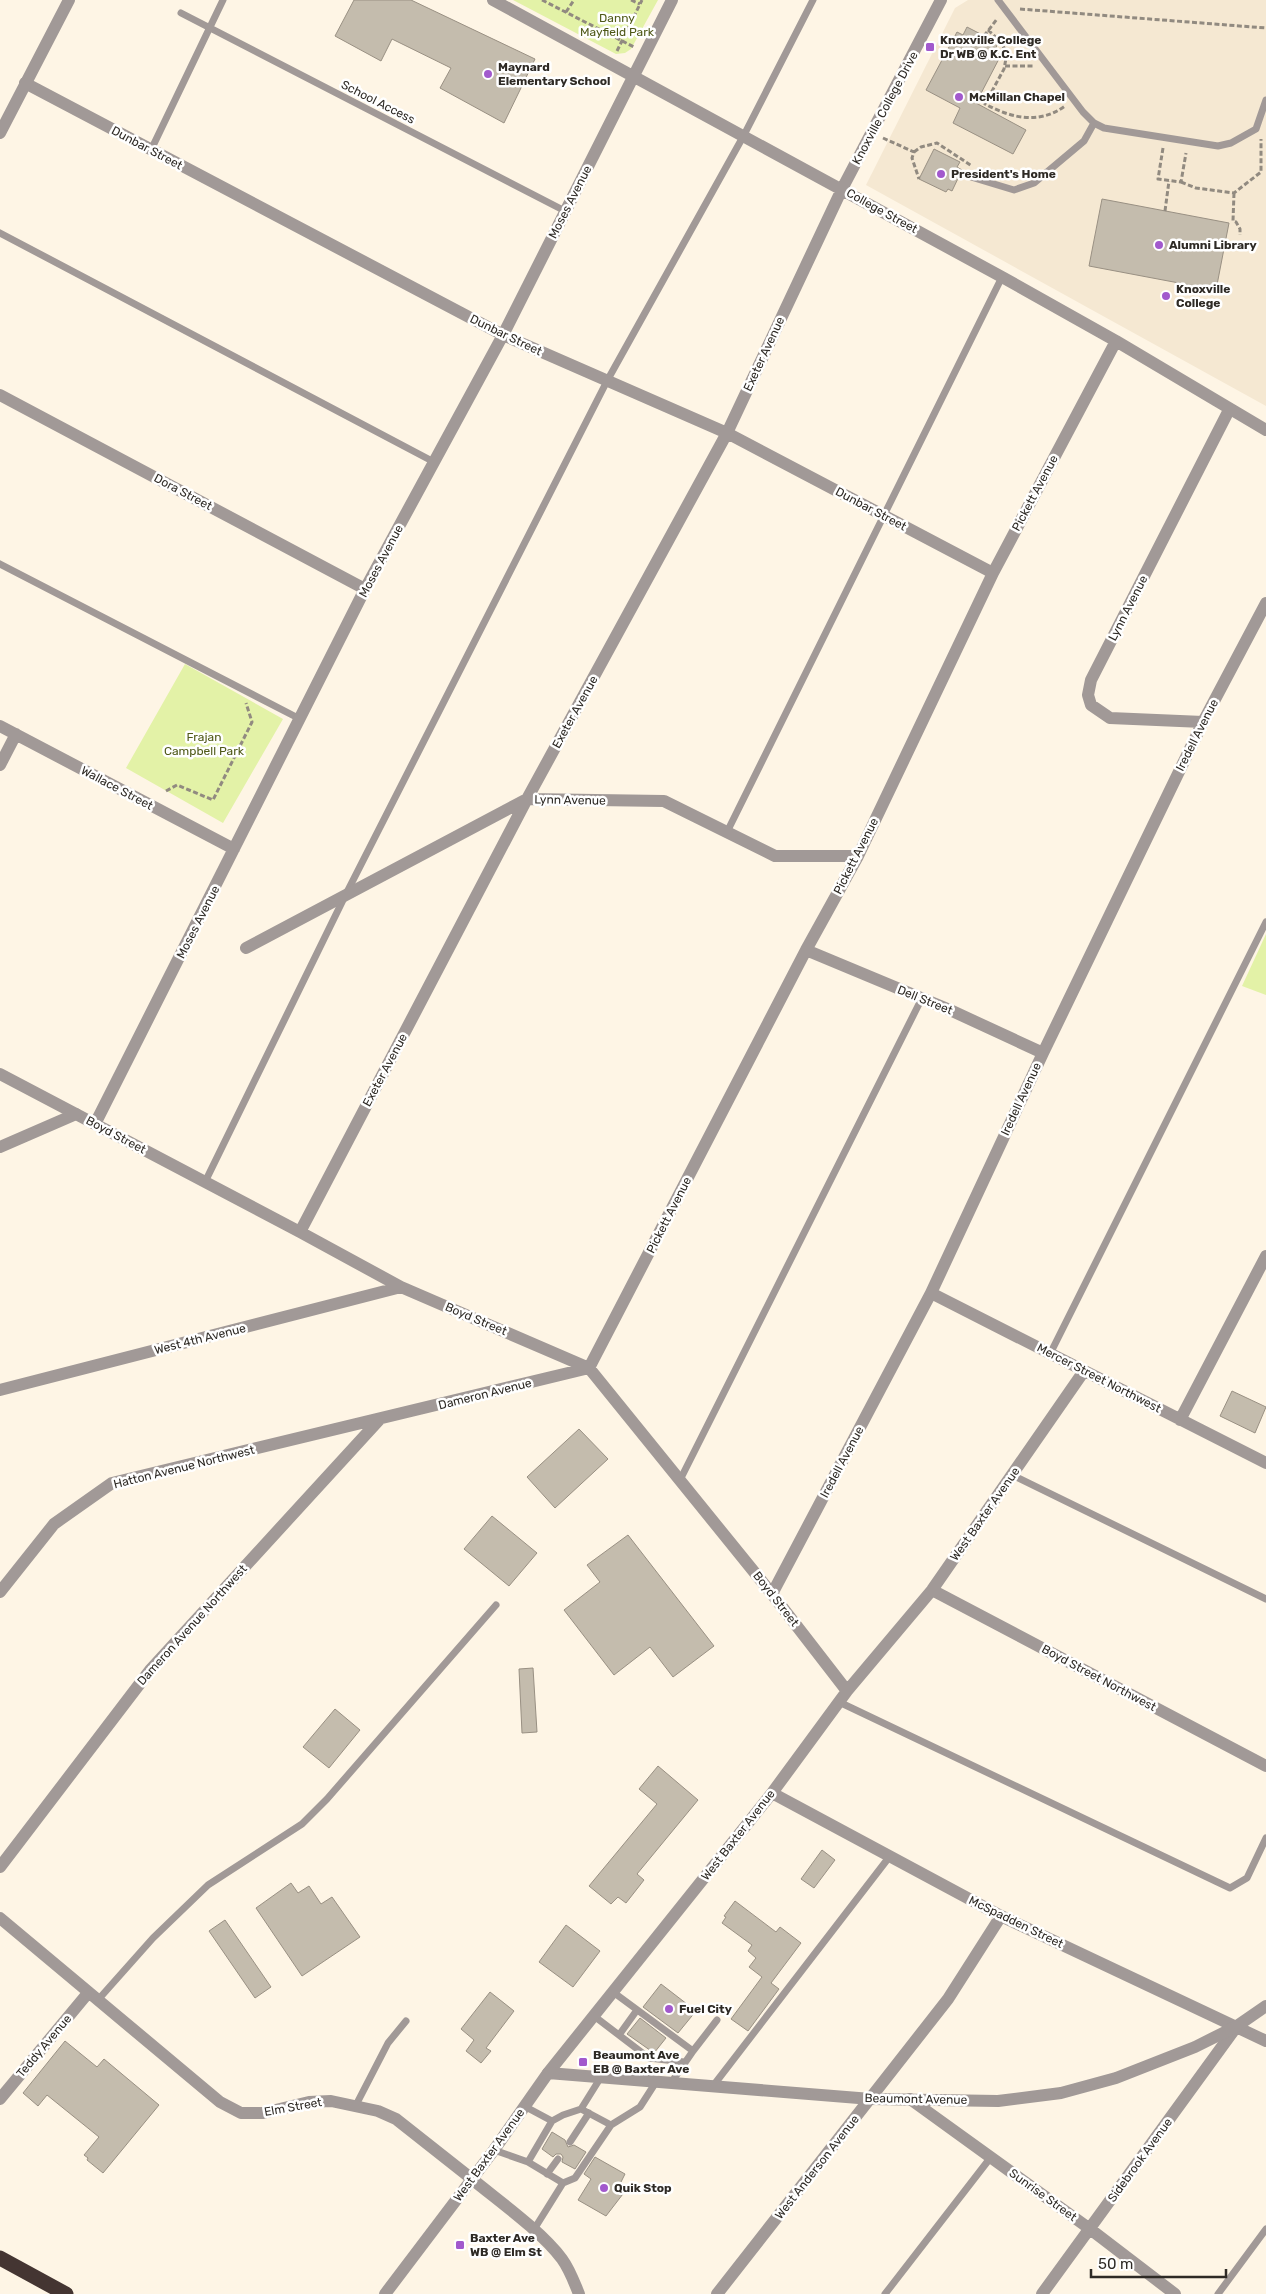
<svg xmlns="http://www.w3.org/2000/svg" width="1266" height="2294" font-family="Rubik,sans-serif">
  <rect width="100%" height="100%" fill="#fef5e5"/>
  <path fill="#f5e8d2" d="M968,0H1266V406L866,185L955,8Z"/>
  <path fill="#e3f2a7" d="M513,0H658L631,49L625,53L616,54Z
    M185,664L283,719L223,823L126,768Z
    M1266,934V995L1242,986Z"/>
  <path fill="#c4bcad" stroke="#999083" d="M354,0H411L535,59L504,123L440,88L451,68L392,39L381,61L335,36Z
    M967,27L998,43L994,52L1001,55L976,103L1026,130L1013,154L953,123L960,108L926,90L957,32L963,35Z
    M934,149L960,162L957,167L962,170L952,191L948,189L946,192L919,179Z
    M1102,199L1229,223L1216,290L1089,266Z
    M1232,1391L1266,1407L1255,1433L1220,1416Z
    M579,1429L608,1459L555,1508L527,1477Z
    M492,1516L537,1553L509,1586L464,1549Z
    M628,1535L714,1646L673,1677L650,1647L614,1675L564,1610L600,1582L587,1565Z
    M533,1668L537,1732L522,1733L519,1669Z
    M335,1709L360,1730L329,1768L303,1747Z
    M658,1766L698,1800L637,1874L644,1880L626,1903L618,1897L611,1904L589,1886L657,1804L639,1789Z
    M822,1850L835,1860L814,1888L801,1879Z
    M291,1883L298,1893L309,1886L321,1904L332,1897L360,1937L302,1976L256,1908Z
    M735,1901L776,1932L780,1927L801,1943L771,1983L779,1989L748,2031L731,2019L762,1977L749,1967L756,1958L748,1951L752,1945L722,1923L726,1917L724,1916Z
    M225,1920L271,1987L255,1998L209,1931Z
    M566,1925L600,1951L573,1987L539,1962Z
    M661,1984L696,2011L678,2033L643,2007Z
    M490,1992L514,2011L486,2048L491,2051L481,2063L466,2051L474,2040L461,2029Z
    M640,2018L666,2038L654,2053L627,2034Z
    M65,2041L97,2067L104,2059L159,2105L103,2173L87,2160L88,2158L84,2155L99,2137L47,2095L38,2106L23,2093Z
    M552,2132L565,2140L568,2147L574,2145L586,2152L575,2169L562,2162L563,2157L561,2154H556L553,2157L542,2149Z
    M595,2157L625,2174L619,2186L626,2190L606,2216L578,2200L591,2179L584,2174Z"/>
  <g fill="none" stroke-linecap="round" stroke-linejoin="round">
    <path stroke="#918a80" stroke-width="3" stroke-dasharray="5 2.5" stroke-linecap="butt" d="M542,0L634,47
      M631,0L640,4
      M1020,9L1266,28
      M566,12L574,0
      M988,30L1000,41L1007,53L1004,69L985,104C1011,118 1039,125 1065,106
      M984,36L997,19
      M617,51L642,0
      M1005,66H1034
      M883,138L914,152L912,158L919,179
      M1163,148L1158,179L1181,182L1186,153
      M914,152L921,147L937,143L972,166
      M1181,182L1196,188L1234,193L1261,172V139
      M1234,193L1233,221L1236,222L1240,229V235
      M1165,211L1169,181
      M166,791L177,785L213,800L252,722L246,703"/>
    <path stroke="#a19997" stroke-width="7" d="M998,0L1083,112L1094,123L1104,128L1218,146L1231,143L1256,129L1266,100
      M181,13L565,211
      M151,150L223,0
      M971,177L1014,190L1034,183L1084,141L1094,123
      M0,233L434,462
      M0,564L300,719
      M727,832L1002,277
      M205,1182L345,896L607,381L744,135L813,0
      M1050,1354L1266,922
      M1012,1475L1266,1599
      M680,1480L922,998
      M839,1702L1230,1888L1247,1878L1266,1838
      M613,1992L693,2051L671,2083
      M97,2001L153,1938L208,1885L302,1824L327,1799L496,1605
      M594,2016L649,2058L684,2062
      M619,2035L637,2010
      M693,2051L717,2020
      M601,2077L581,2109L611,2125
      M713,2086L890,1856
      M356,2105L388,2043L406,2021
      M524,2106L552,2121
      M570,2142L589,2113
      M494,2150L528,2162L563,2183
      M528,2162L552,2121L563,2115L581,2109
      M547,2174L558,2159
      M533,2231L563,2183L575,2178L611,2125L640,2107L656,2082
      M885,2294L991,2157
      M1218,2294L1266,2229"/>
    <path stroke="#a19997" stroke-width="12" d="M493,0L1002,277L1116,341L1266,430
      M25,83L503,335L727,433L993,573
      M0,395L365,589
      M1203,722L1110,718L1091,705L1088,695L1091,680L1229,410
      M0,726L234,849
      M0,765L16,734
      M246,948L527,799L664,801L775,856H858
      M806,950L950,1010L1043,1053
      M0,1074L300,1232L401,1287L589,1368L772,1594L847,1691
      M95,1124L365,589L503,335L672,0
      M300,1232L527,799L727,433L842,189L941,0
      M931,1293L1266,1463
      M0,1390L401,1287
      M1180,1420L1266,1256
      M932,1590L1266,1766
      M0,1592L54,1524L112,1483L589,1368L806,950L858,856L993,573L1116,341
      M772,1594L931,1293L1043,1053L1203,722L1266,603
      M772,1793L1001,1916L1266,2041
      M0,1867L151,1669L380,1419
      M0,1918L220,2102L241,2113H263L309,2102L331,2101L378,2111L396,2119L472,2179
      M548,2073L772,1793L847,1691L932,1590L1084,1371
      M0,2099L88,1993
      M910,2099L1090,2229L1175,2294
      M717,2294L948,1999L1001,1916
      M1042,2294L1237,2026"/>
    <path stroke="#a19997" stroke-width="12" d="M0,133L69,0
      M0,1147L76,1114
      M472,2179C500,2202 541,2231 562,2259C570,2270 574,2282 579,2294
      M385,2294L494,2150L548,2073L871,2099L998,2101L1061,2093L1116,2078L1195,2047L1237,2026L1266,2006"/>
    <path stroke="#443532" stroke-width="15" d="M0,2258L66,2294"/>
  </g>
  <g fill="#a259cd" stroke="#fff" stroke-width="2">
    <rect x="925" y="42" width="10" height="10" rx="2.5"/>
    <circle cx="488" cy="74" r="5"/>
    <circle cx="959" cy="97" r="5"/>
    <circle cx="941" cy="174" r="5"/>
    <circle cx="1159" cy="245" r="5"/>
    <circle cx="1166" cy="296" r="5"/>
    <circle cx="669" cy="2009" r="5"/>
    <rect x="578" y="2057" width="10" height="10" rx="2.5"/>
    <circle cx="604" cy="2188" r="5"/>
    <rect x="455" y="2240" width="10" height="10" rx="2.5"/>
  </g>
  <g text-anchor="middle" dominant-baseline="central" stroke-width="5" stroke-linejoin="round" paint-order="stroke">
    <g font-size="12" fill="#4f5918" stroke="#fff">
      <text x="617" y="18">Danny<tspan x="617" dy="14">Mayfield Park</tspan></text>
      <text x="204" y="737">Frajan<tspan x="204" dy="14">Campbell Park</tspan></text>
    </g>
    <g font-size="12" font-weight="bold" fill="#2e2a25" stroke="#fff" text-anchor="start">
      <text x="940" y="40">Knoxville College<tspan x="940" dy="14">Dr WB @ K.C. Ent</tspan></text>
      <text x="498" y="67">Maynard<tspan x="498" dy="14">Elementary School</tspan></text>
      <text x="969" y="97">McMillan Chapel</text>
      <text x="951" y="174">President's Home</text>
      <text x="1169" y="245">Alumni Library</text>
      <text x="1176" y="289">Knoxville<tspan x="1176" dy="14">College</tspan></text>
      <text x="679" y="2009">Fuel City</text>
      <text x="593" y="2055">Beaumont Ave<tspan x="593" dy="14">EB @ Baxter Ave</tspan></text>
      <text x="614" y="2188">Quik Stop</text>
      <text x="470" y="2238">Baxter Ave<tspan x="470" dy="14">WB @ Elm St</tspan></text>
    </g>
    <g font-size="12" fill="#2e2a25" stroke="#fff">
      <text transform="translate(378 102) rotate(27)">School Access</text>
      <text transform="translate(885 108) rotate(-62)">Knoxville College Drive</text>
      <text transform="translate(147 148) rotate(28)">Dunbar Street</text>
      <text transform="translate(570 202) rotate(-63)">Moses Avenue</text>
      <text transform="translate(882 211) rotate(29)">College Street</text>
      <text transform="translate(506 335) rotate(26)">Dunbar Street</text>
      <text transform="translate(764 354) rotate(-65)">Exeter Avenue</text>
      <text transform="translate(183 492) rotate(28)">Dora Street</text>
      <text transform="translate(1035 493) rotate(-62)">Pickett Avenue</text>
      <text transform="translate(871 509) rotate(28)">Dunbar Street</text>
      <text transform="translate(381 561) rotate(-62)">Moses Avenue</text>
      <text transform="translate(1128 608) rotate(-63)">Lynn Avenue</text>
      <text transform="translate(575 712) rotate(-61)">Exeter Avenue</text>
      <text transform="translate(1197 735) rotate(-63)">Iredell Avenue</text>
      <text transform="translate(117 788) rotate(28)">Wallace Street</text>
      <text transform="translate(570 800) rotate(1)">Lynn Avenue</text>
      <text transform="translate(856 856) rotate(-63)">Pickett Avenue</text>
      <text transform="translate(198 922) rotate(-63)">Moses Avenue</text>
      <text transform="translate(925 1000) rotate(22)">Dell Street</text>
      <text transform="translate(385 1070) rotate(-62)">Exeter Avenue</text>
      <text transform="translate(1021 1099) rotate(-65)">Iredell Avenue</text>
      <text transform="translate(116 1135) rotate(28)">Boyd Street</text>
      <text transform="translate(669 1215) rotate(-63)">Pickett Avenue</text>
      <text transform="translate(476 1319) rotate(23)">Boyd Street</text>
      <text transform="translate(200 1339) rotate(-14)">West 4th Avenue</text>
      <text transform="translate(1099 1378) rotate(27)">Mercer Street Northwest</text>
      <text transform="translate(485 1394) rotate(-14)">Dameron Avenue</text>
      <text transform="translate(842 1462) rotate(-62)">Iredell Avenue</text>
      <text transform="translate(184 1467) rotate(-14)">Hatton Avenue Northwest</text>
      <text transform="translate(985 1514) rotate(-55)">West Baxter Avenue</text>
      <text transform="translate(776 1599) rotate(52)">Boyd Street</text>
      <text transform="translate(192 1625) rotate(-48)">Dameron Avenue Northwest</text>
      <text transform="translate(1099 1678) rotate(28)">Boyd Street Northwest</text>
      <text transform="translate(738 1835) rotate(-52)">West Baxter Avenue</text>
      <text transform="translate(1016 1922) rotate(26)">McSpadden Street</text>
      <text transform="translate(44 2046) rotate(-50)">Teddy Avenue</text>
      <text transform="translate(916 2099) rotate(1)">Beaumont Avenue</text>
      <text transform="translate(293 2107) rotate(-10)">Elm Street</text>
      <text transform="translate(489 2155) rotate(-54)">West Baxter Avenue</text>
      <text transform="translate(1140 2160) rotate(-54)">Sidebrook Avenue</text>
      <text transform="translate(817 2167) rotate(-52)">West Anderson Avenue</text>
      <text transform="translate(1043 2195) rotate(36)">Sunrise Street</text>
    </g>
  </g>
  <path d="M1091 2269v8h135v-8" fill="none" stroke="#2e2a25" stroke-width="2.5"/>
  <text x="1098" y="2269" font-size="15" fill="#2e2a25" stroke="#ffffff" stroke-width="4" paint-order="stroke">50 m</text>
</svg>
